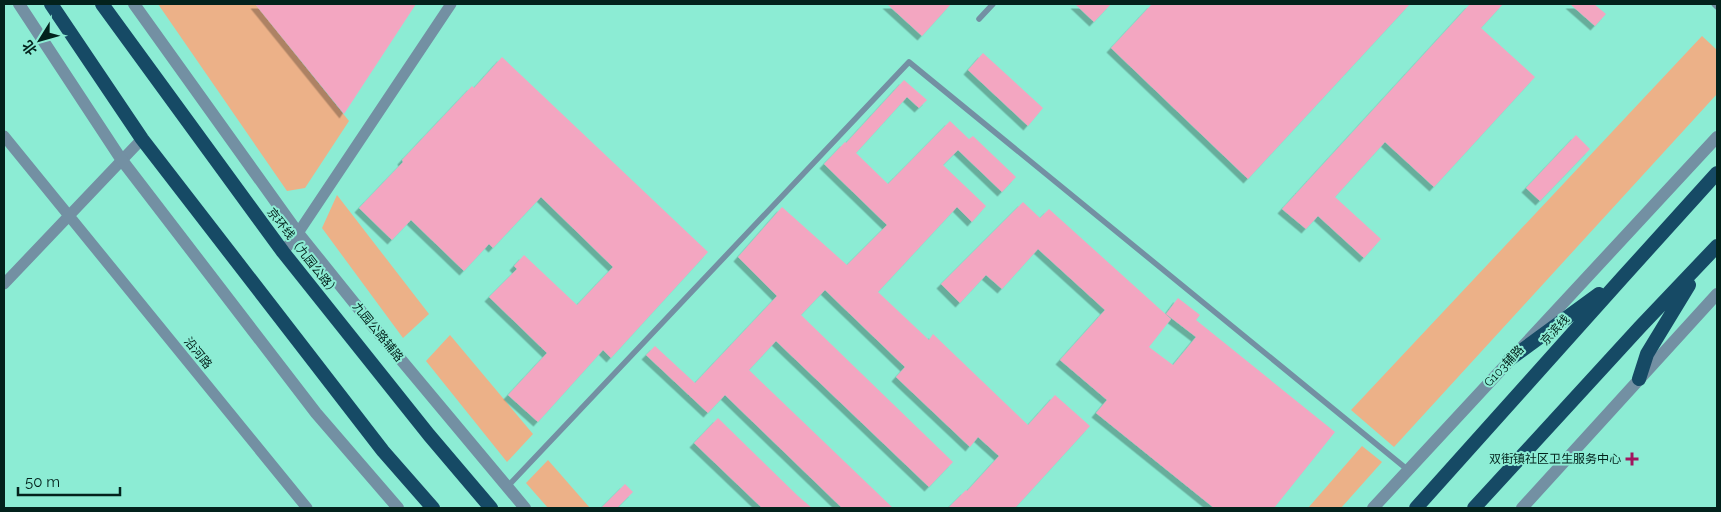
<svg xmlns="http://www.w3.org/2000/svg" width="1721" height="512" font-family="Raleway,'Noto Sans SC',sans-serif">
  <defs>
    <filter id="shadow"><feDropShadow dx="-4.5" dy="4.5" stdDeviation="0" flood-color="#0004"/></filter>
  </defs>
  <rect width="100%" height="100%" fill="#8cecd4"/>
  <path fill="#ecb188" d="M158,4H255L349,121L305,188L287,191Z
    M1702,36L1717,50V94L1394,447L1351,410Z
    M337,195L429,314L403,338L322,228Z
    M450,335L533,434L507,462L426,361Z
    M1362,446L1382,462L1341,508H1308Z
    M548,460L590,508H548L526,483Z"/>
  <path fill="#f3a6c1" filter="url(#shadow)" d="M255,4H416L344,114Z
    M887,4H951L922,36Z
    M1075,4H1111L1094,22Z
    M1152,4H1410L1248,179L1111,48Z
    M1470,4H1503L1481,28L1535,77L1434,187L1385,142L1335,197L1381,239L1364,258L1318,216L1306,229L1282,209Z
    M1570,4H1594L1606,14L1595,26Z
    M983,53L1043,108L1028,126L968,70Z
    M502,57L708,252L611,358L603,350L538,422L508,395L547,353L489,297L517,269L514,266L524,255L577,305L613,267L541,197L493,248L489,244L464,271L411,220L392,240L359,208L403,162L402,160L472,86L474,88Z
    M904,80L927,100L919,108L907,97L856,153L888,184L950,121L969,139L973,136L1016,177L1002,192L958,150L943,165L986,206L972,222L957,207L878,292L929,340L933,334L1028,425L1055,395L1090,426L1015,508H948L966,490L967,491L999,456L978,437L970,447L896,377L905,367L825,290L801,315L953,462L929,487L776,341L749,370L893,508H842L725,395L708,413L646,355L655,346L695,383L777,296L738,257L782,207L847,265L887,225L824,164L845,142L846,143Z
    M1576,135L1590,149L1540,201L1526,188Z
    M1023,202L1040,218L1049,209L1171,319L1149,347L1173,365L1196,337L1166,314L1178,298L1200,315L1196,320L1335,432L1274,508H1214L1096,413L1107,400L1060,360L1105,310L1038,249L1002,289L986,275L960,303L941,284Z
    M718,418L798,496L812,508H762L694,443Z
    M625,484L633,492L617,508H601Z"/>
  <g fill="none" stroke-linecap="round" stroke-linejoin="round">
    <path stroke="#7390a3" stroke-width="5.5" d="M1714,4L1717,7
      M979,19L993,4
      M507,487L909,62L1408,470"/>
    <path stroke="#7390a3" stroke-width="11" d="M4,136L307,508
      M283,252L298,233L451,4
      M4,284L142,139"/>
    <path stroke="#7390a3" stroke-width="12" d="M19,4L121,159L316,413L398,508
      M134,4L298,233L372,325L525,508
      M1373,508L1717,137
      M1522,508L1717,294"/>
    <path stroke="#164a65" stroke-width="14" d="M51,4L142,139L383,451L433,508
      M102,4L283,252L429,435L491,508
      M1510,359L1599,294
      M1639,379L1647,354L1689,285
      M1416,508L1622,278L1717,173
      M1474,508L1640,327L1717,246"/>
  </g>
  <path fill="#a2165e" stroke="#8cecd4" stroke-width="2" d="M1629.5 451.5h5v5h5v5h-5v5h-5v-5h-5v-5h5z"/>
  <g text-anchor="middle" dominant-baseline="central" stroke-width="4" stroke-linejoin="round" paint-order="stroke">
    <g font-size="12" fill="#03221c" stroke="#8cecd4">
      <text transform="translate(303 252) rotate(52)">京环线（九园公路）</text>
      <text transform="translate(1555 330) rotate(-48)">京滨线</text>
      <text transform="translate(378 332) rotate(51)">九园公路辅路</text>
      <text transform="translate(198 353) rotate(51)">沿河路</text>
      <text transform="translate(1504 366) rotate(-47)">G103辅路</text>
    </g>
    <g font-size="12" fill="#03221c" stroke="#8cecd4" text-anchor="end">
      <text x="1621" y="459">双街镇社区卫生服务中心</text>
    </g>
  </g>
  <rect width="1721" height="512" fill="none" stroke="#03221c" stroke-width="10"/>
  <g transform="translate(40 40) rotate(233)" stroke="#8cecd4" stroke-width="4" paint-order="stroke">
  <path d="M0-4L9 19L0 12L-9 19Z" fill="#03221c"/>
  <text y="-8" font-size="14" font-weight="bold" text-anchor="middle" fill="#03221c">北</text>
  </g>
  <path d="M18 487v8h102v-8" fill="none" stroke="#03221c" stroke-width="2.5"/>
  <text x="25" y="487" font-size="15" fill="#03221c" stroke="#8cecd4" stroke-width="4" paint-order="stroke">50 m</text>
</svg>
